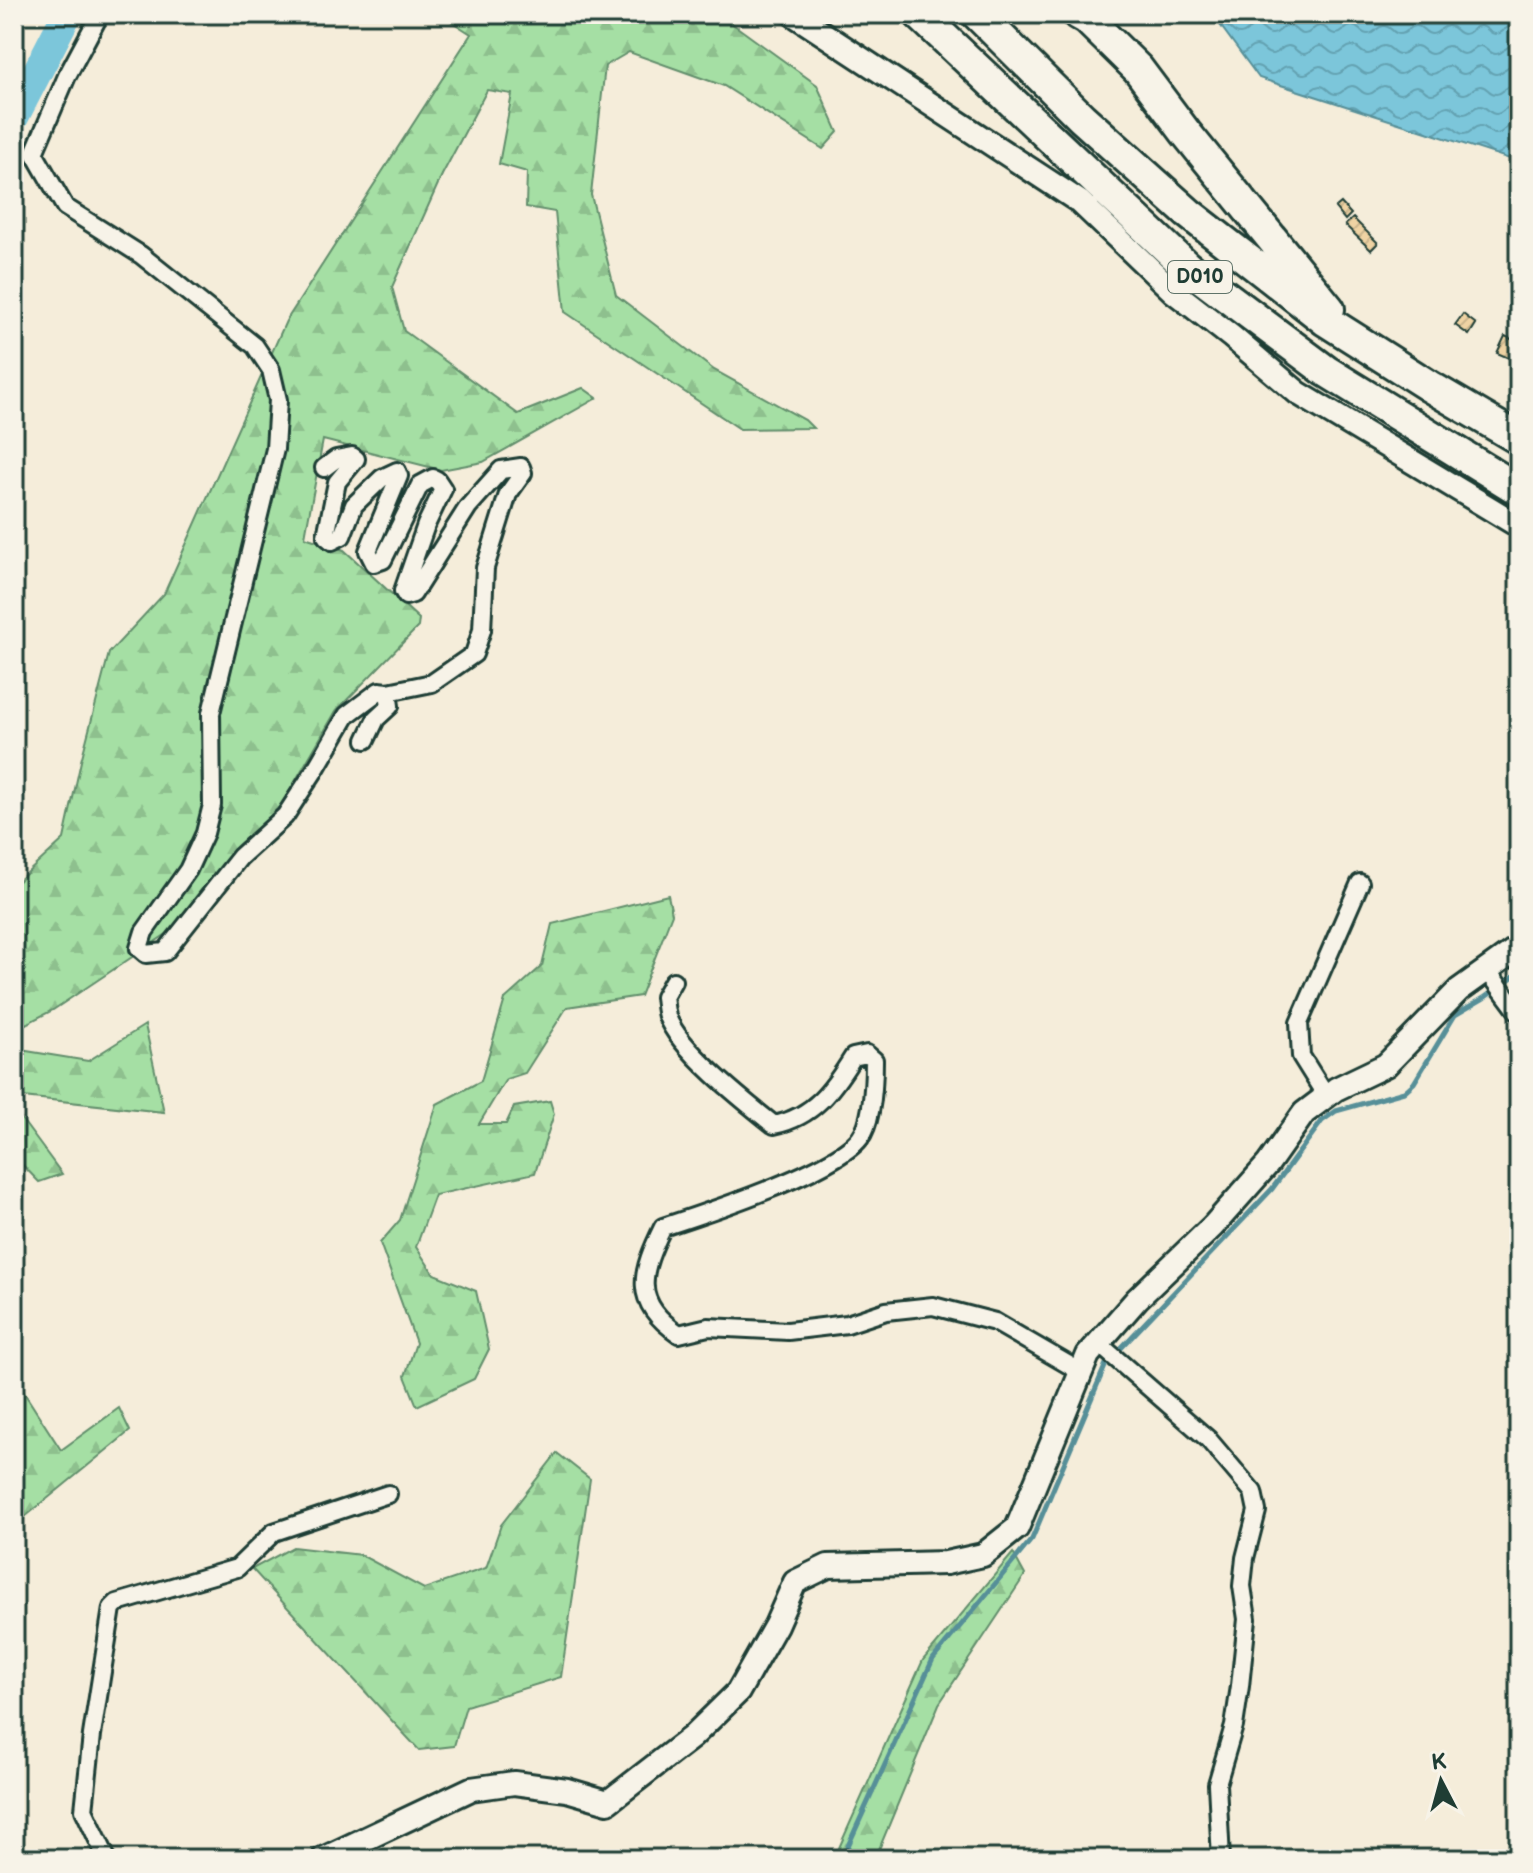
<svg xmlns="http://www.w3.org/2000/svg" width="1533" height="1873" font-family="'Balsamiq Sans',sans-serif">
  <defs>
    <pattern id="forest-firs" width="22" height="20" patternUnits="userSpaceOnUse" patternTransform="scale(2)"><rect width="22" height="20" fill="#a5dfa4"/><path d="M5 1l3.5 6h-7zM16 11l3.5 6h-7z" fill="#8ec08e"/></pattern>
    <pattern id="water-waves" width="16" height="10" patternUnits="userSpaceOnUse" patternTransform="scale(2)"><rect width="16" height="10" fill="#7bc6da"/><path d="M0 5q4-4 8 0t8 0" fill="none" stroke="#64a2b2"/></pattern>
    <pattern id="building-hatch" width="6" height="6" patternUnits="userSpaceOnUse" patternTransform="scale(2)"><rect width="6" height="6" fill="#efd3a3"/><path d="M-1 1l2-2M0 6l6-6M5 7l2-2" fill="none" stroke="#ccb68d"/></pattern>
  </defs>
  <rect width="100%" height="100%" fill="#f5edda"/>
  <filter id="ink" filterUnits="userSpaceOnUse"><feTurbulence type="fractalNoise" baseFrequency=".0125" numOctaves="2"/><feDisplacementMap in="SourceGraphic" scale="16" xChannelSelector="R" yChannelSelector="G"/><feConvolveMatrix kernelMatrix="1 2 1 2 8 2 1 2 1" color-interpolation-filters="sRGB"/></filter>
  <g filter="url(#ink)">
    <path fill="url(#forest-firs)" stroke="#628e6c" stroke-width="2" d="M440,14H719L817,85L838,132L823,149L724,86L629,52L605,66L591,195L616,295L714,370L805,420L813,428L740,429L565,312L555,212L526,207L527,172L499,164L512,94L487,90L442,175L392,287L404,331L518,414L583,388L597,398L483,462L441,470L323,440L305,537L344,550L419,619L418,627L336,711L282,804L246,841L168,933L53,1010L14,1030V885L64,839L81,761L109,653L164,594L286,321L471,34Z
      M668,895L672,914L640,996L567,1007L525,1073L506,1079L479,1124H506L514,1107L550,1101L554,1114L535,1173L435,1195L416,1247L434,1274L476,1291L489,1349L474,1379L417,1406L405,1376L416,1343L380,1243L400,1220L437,1104L481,1081L505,999L542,966L552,924Z
      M145,1025L164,1112L14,1096V1049L88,1061Z
      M14,1109L62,1174L39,1182L14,1156Z
      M14,1377L61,1450L119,1408L130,1431L14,1526Z
      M557,1453L590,1479L561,1677L466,1706L454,1746L419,1750L252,1569L293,1547L361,1555L424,1589L486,1568L501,1525Z
      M1013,1553L1025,1575L939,1704L875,1859H834L923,1660Z"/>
    <path fill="url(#water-waves)" stroke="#568f98" stroke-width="2" d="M1212,14H1519V162L1259,78Z"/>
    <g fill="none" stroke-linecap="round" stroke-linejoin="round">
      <path stroke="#568f98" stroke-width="5" d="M842,1859L933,1659L1032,1539L1106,1364L1272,1189L1322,1121L1336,1111L1404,1092L1414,1083L1455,1015L1484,998L1519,972"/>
      <path stroke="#7bc6da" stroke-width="30" d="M14,117L67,14"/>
    </g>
    <path fill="url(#building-hatch)" stroke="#1f3d34" stroke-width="2" d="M1341,203L1351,214L1345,220L1335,208Z
      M1353,218L1378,243L1371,250L1345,225Z
      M1463,314L1476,324L1469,335L1455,325Z
      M1505,336L1518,342L1511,359L1497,353Z"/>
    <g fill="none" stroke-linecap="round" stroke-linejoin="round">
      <g stroke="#1f3d34" stroke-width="22">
        <path id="street" d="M100,14L67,76L34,153L65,207L141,255L255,346L271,370L278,400L275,449L211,713L212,805L205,833L188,870L144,932L139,948L146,954L165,952L240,857L285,816L315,770L347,715L379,691L388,692L390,706L376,719L366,740
          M324,468L336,459L352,456L356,459L337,482L326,536L332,541L342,536L354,505L382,478L397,471L399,476L368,551L374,563L383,560L420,485L433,478L437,480L443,489L426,525L403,591L406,596L413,594L468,507L501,470L521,467L523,473L508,494L485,568L482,630L474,654L432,683L388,692
          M1487,970L1519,1013
          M673,981L664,997C665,1003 665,1010 667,1016C678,1049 745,1102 774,1125C814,1117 833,1089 853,1057L867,1054L874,1060C874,1081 873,1121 860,1138C835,1171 706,1213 663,1227C641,1272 631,1302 679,1334L708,1327L788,1331L847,1324L886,1311L933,1306L995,1322L1081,1372
          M1326,1096L1301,1056L1299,1023L1360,883
          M1098,1343L1208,1439L1253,1492L1257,1511L1245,1558L1242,1586L1247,1619L1240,1686L1234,1726L1217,1784L1221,1859
          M107,1859L84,1810L92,1735L112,1608L117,1603L237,1568L274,1532L388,1494"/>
      </g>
      <g stroke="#1f3d34" stroke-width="28">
        <path id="secondary" d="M793,14L1080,202L1173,291L1232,337L1298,393L1519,526
          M323,1859L471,1789L514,1783L567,1790L608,1802L692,1737L738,1692L776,1625L795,1582L828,1566L946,1563L983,1555L1017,1528L1088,1355L1137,1299L1213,1226L1268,1164L1304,1113L1336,1089L1386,1065L1459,990L1519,947"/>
      </g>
      <g stroke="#1f3d34" stroke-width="36">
        <path id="highway" d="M919,14L1187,267L1326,371L1519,490
          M977,14L1082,118L1188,213L1325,320L1429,386L1519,439
          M1078,14L1087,19L1138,69L1186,133L1329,309"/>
      </g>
      <use href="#street" stroke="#f7f3e8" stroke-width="16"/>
      <use href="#secondary" stroke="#f7f3e8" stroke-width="22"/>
      <use href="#highway" stroke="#f7f3e8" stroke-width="30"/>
    </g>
  </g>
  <g text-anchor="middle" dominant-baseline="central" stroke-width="6" stroke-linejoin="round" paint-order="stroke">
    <rect fill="#f7f3e8" stroke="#60746a" stroke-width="2" x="1168" y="261" width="64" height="32" rx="6"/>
    <g font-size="20" font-weight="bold" fill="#1f3d34">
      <text x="1200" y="277">D010</text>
    </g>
  </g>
  <rect width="1533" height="1873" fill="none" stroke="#f7f3e8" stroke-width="48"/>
  <rect x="24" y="24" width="1485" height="1825" fill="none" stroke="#1f3d34" stroke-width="3" filter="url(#ink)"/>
  <g transform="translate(1441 1781) rotate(354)" stroke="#f7f3e8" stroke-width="6" paint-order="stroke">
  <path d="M0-6L14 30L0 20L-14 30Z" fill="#1f3d34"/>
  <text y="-12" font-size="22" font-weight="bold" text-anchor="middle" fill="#1f3d34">K</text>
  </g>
</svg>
